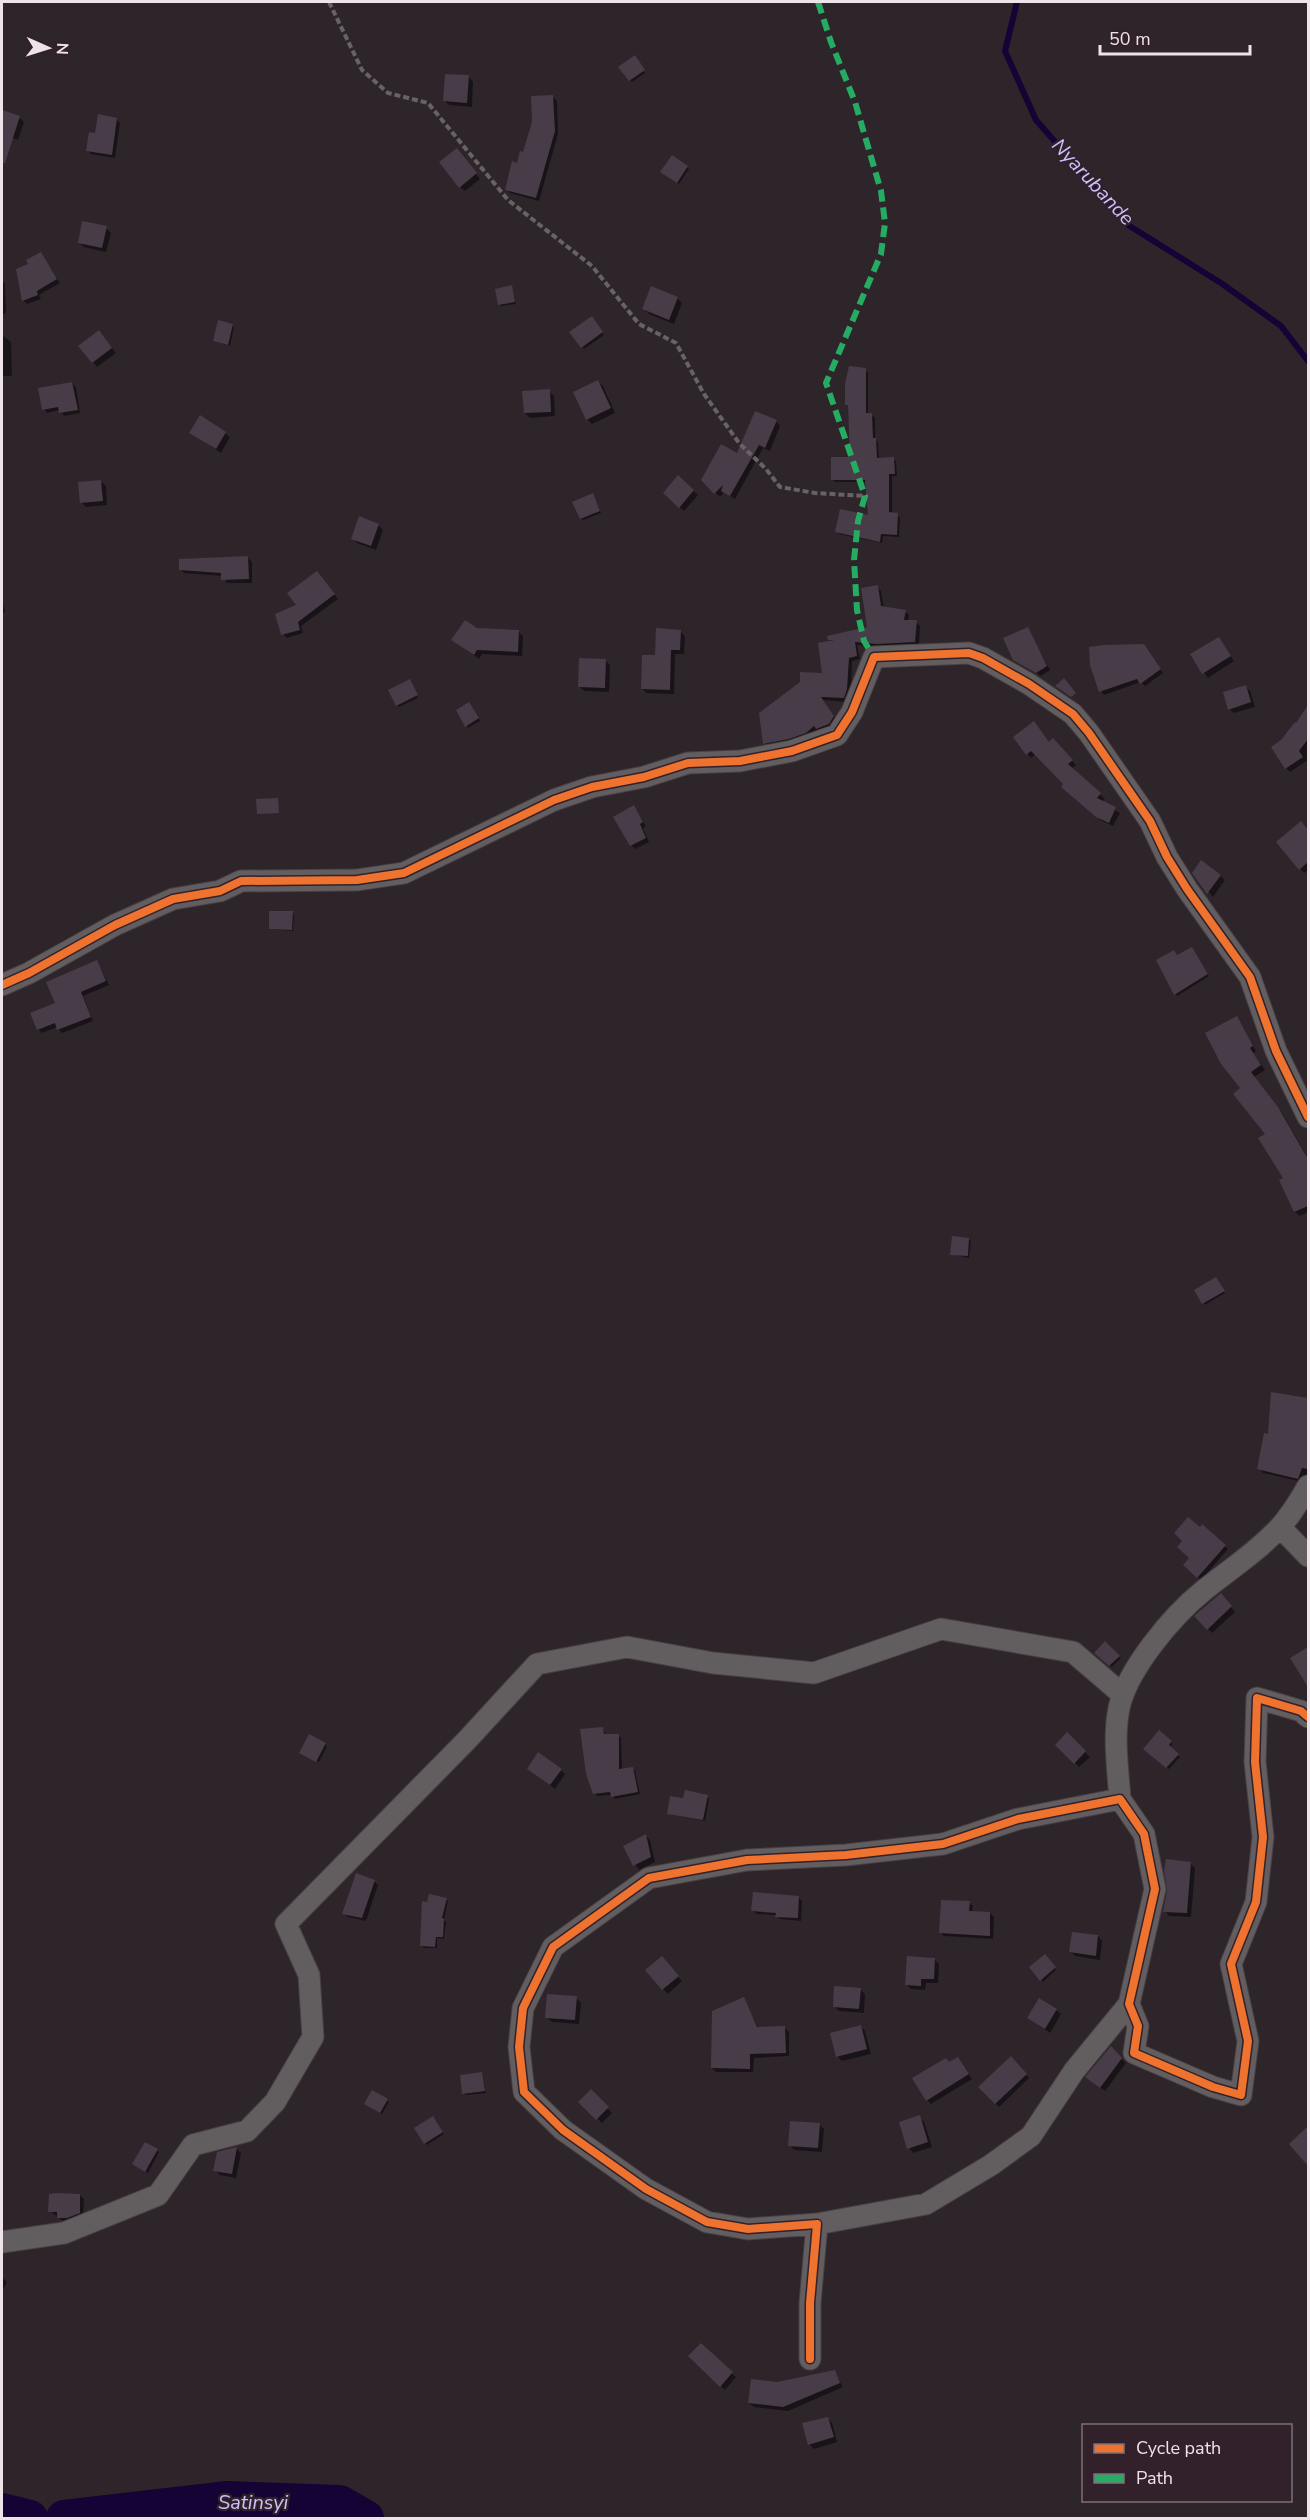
<svg xmlns="http://www.w3.org/2000/svg" width="1310" height="2520" font-family="'Nunito Sans',sans-serif">
  <rect width="100%" height="100%" fill="#2e252a"/>
  <path fill="#0007" d="M636,59L645,73L632,82L630,80Z
    M469,77L473,82L472,107L449,105L444,100Z
    M553,97L557,101L558,134L539,201L510,193L506,189Z
    M2,111L19,117L24,122L18,140L2,134Z
    M116,119L120,123L115,158L91,154L88,151L96,134Z
    M461,155L480,179L465,191L460,187Z
    M673,157L689,169L679,184L664,174Z
    M106,228L111,233L106,252L84,247L79,242Z
    M41,254L60,283L39,295L41,299L27,304L24,301L18,270L31,265Z
    M2,280L5,284L6,313L2,315Z
    M512,287L516,304L501,306L499,304Z
    M677,298L682,303L674,324L649,314L644,309Z
    M593,320L604,335L584,349L571,333Z
    M232,325L234,327L230,346L214,341Z
    M2,335L11,342L12,376H2Z
    M103,337L116,353L97,367L80,346Z
    M865,370L868,373V415L875,417V439L878,442L879,459H893L896,461L897,476H892V514L900,517L899,537L883,536L882,543L839,534L837,531L869,517L867,482H835L832,479L851,458L850,407L847,404Z
    M598,382L603,386L615,413L592,424L587,419Z
    M72,384L76,387L80,413L64,416L60,410L47,413L44,409Z
    M549,391L554,396L555,416L530,418L525,413Z
    M776,421L780,426L770,451L763,448L735,499L724,492L720,497L702,480L737,455Z
    M191,433H225L230,437L221,453Z
    M678,477L698,495L684,511L665,493Z
    M101,482L106,486L107,505L86,507L81,502Z
    M594,497L601,513L583,520L581,518Z
    M378,525L383,530L376,550L357,543L353,538Z
    M248,558L252,562V583H227L223,576L184,573L180,569Z
    M321,577L338,599L301,626L303,633L287,638L283,634L298,605Z
    M877,587L881,591L884,608L905,611L909,615L908,622H916L920,626L919,646L882,647L857,645L860,659L852,661L851,694L847,702L823,700L837,721L832,728L821,732L818,729L810,736L769,747L765,743L824,675L832,642L829,639L868,629Z
    M2,601L5,612L2,614Z
    M1027,629L1050,670L1041,676L1017,661Z
    M477,630L518,631L523,636L522,656L482,654L479,659L458,644Z
    M680,631L685,636L684,654H675L674,694L647,693L642,689L656,657Z
    M1219,639L1234,661L1208,678L1192,655Z
    M1148,650L1163,673L1145,686L1141,682L1104,695L1101,691Z
    M605,660L610,665L609,692L584,691L579,686Z
    M411,683L418,698L399,707L397,705Z
    M1245,687L1250,691L1255,707L1234,713L1229,709Z
    M471,706L480,721L468,728L467,726Z
    M1308,708V760L1290,772L1286,768L1282,741Z
    M1015,738L1050,743L1053,740L1076,765L1071,769L1105,799L1102,802L1120,813L1113,826L1102,821L1067,791L1065,783L1036,754L1031,758Z
    M634,807L646,826L643,828L649,842L635,849L631,845Z
    M1301,823L1308,831V870L1305,873L1300,869Z
    M1194,873L1220,876L1225,880L1213,897Z
    M292,913L294,915L293,931L270,929Z
    M1308,944V986L1307,985Z
    M1194,951L1209,976L1177,996L1158,960L1177,957Z
    M97,962L109,985L83,996L93,1021L62,1033L57,1027L42,1033L38,1029L57,1004Z
    M1236,1018L1256,1051L1253,1053L1265,1070L1254,1077L1282,1113L1308,1158V1212L1300,1216L1295,1212L1281,1180L1285,1179L1267,1135L1243,1088Z
    M969,1240L971,1241L969,1258L952,1254Z
    M1218,1281L1225,1293L1205,1305L1196,1291Z
    M1290,1398L1308,1399V1472L1303,1482L1263,1473L1259,1468L1269,1436Z
    M1203,1526L1228,1549L1201,1580L1185,1565L1191,1558L1184,1541Z
    M1220,1595L1235,1612L1212,1633L1196,1616Z
    M1105,1643L1121,1658L1112,1667L1096,1653Z
    M602,1728L606,1735H618L621,1738L622,1770L632,1768L635,1771L640,1794L615,1799L612,1795L597,1796L594,1793Z
    M1159,1732L1173,1744L1170,1747L1180,1757L1169,1769L1145,1749Z
    M1067,1734L1090,1757L1079,1767L1057,1745Z
    M325,1744L327,1746L319,1762L303,1754Z
    M529,1769L561,1770L565,1774L555,1789Z
    M707,1797L709,1799L705,1821L668,1814L684,1800Z
    M646,1836L650,1840L655,1862L639,1870L625,1847Z
    M1190,1863L1195,1868L1191,1917L1169,1916L1165,1911Z
    M374,1881L378,1885L366,1921L348,1917L344,1913Z
    M798,1897L802,1901L801,1921L780,1919L776,1915L757,1914L753,1911Z
    M446,1899L448,1901L444,1920L446,1922L444,1939L437,1938V1948H424L422,1946Z
    M969,1902L973,1906L972,1912L990,1913L994,1917L993,1939L944,1936L940,1932Z
    M1098,1936L1102,1941L1100,1960L1075,1956L1071,1952Z
    M1045,1956L1056,1970L1043,1982L1031,1968Z
    M934,1959L939,1964L938,1983H926L925,1990L911,1989L906,1984Z
    M666,1963L682,1981L668,1994L663,1989Z
    M860,1989L865,1994L864,2013L839,2011L834,2006Z
    M576,1998L581,2003L579,2024L552,2022L547,2018Z
    M743,1999L759,2029L785,2028L789,2032V2056L754,2058L753,2072H716L712,2068Z
    M1056,2010L1061,2014L1050,2033L1029,2018Z
    M861,2027L865,2031L871,2054L842,2061L837,2056Z
    M1111,2049L1126,2063L1105,2091L1092,2082Z
    M958,2058L972,2079L931,2104L927,2100L950,2063Z
    M1011,2058L1029,2078L999,2107L980,2087Z
    M482,2074L486,2093L466,2095L464,2094Z
    M591,2091L612,2113L602,2123L580,2102Z
    M387,2100L389,2102L382,2114L368,2105Z
    M919,2117L924,2122L932,2147L913,2153L909,2148Z
    M435,2119L444,2134L427,2145L425,2143Z
    M819,2124L824,2129L822,2152L794,2150L790,2145Z
    M146,2144L159,2152L148,2173L136,2166Z
    M236,2148L241,2153L236,2178L220,2175L215,2170Z
    M80,2195L84,2199L83,2217L72,2222L63,2221L50,2211Z
    M2,2277L7,2282L2,2291Z
    M701,2345L736,2377L725,2390L690,2356Z
    M834,2372L843,2387L788,2411L754,2407L749,2403L778,2384Z
    M827,2418L832,2423L837,2442L814,2449L809,2444Z"/>
  <g fill="none" stroke-linecap="round" stroke-linejoin="round">
    <path stroke="#140335" stroke-width="6" d="M1017,2L1005,51L1036,120L1128,225L1221,283L1281,326L1308,361"/>
    <path stroke="#140335" stroke-width="36" d="M2,2511L30,2518
      M64,2518L228,2499L340,2503L366,2518"/>
  </g>
  <path fill="#483c48" d="M635,55L645,70L629,81L618,67Z
    M445,74L469,75L467,103L443,101Z
    M553,95L555,131L536,198L505,190L512,161L517,163L520,151L523,152L532,122L531,96Z
    M2,110L20,116L5,163H2Z
    M98,114L117,118L112,155L86,151L89,132L95,133Z
    M457,148L477,173L459,188L439,162Z
    M672,155L688,166L677,183L660,172Z
    M82,221L107,226L102,248L78,243Z
    M41,252L57,279L37,291L38,295L22,301L16,269L28,264L26,260Z
    M512,285L515,302L498,305L495,289Z
    M651,286L678,297L669,320L642,309Z
    M592,316L603,332L581,348L569,332Z
    M218,320L233,324L228,345L213,341Z
    M99,330L112,348L92,363L78,346Z
    M849,366L866,368V413H872L873,438H876L877,458L894,457L895,474H889V512L898,513L897,535L881,534L880,542L835,532L840,509L868,515L865,480H831V457H850L848,405H845V384Z
    M598,380L611,408L586,420L573,392Z
    M72,382L78,410L59,413L58,407L42,410L38,388Z
    M550,389L551,412L524,413L522,391Z
    M755,411L777,420L765,448L759,445L730,496L721,491L723,485L714,494L701,480L721,444L737,453Z
    M200,415L226,432L216,449L189,433Z
    M678,475L694,490L679,508L663,493Z
    M101,480L103,501L80,503L78,482Z
    M593,493L600,511L580,519L572,502Z
    M359,516L379,524L371,546L351,539Z
    M248,556L249,579L221,580V573L179,570V559Z
    M317,571L335,594L298,622L300,630L281,635L275,614L296,605L287,593Z
    M878,585L881,606L906,610L904,620H917L915,642L877,644L855,642L857,656L849,658L847,689L844,698L821,697L834,716L829,724L816,729L814,726L806,733L789,739L763,744L759,713L800,682V672L822,673L818,643L834,640H828L827,636L867,627L861,588Z
    M465,620L477,628L519,630L518,652L477,650L474,655L451,640Z
    M1028,627L1047,666L1036,673L1013,660L1003,638Z
    M656,628L681,630L680,650H671L670,690L641,689L642,655H655Z
    M1219,637L1231,656L1202,674L1190,654Z
    M1144,644L1161,669L1140,684L1137,679L1099,692L1090,665L1089,647L1104,645Z
    M579,658L606,659L605,688L578,687Z
    M1064,678L1076,693L1071,697L1055,686Z
    M410,679L418,695L396,706L388,690Z
    M1246,685L1251,702L1228,710L1223,692Z
    M469,702L479,718L465,727L456,710Z
    M1308,705V739L1299,751L1303,757L1285,769L1271,747L1281,740L1295,722L1296,723Z
    M1034,721L1049,742L1053,738L1073,760L1068,764L1101,793L1097,798L1116,807L1109,823L1096,817L1061,787L1063,784L1031,751L1026,755L1013,737Z
    M278,798L279,813L257,814L256,799Z
    M634,805L643,822L640,824L646,838L630,846L613,817Z
    M1301,821L1308,830V862L1299,870L1276,842Z
    M1201,860L1221,875L1207,894L1192,873Z
    M269,911H293L292,930L269,929Z
    M1192,947L1208,974L1174,995L1156,960L1174,950L1177,955Z
    M97,960L106,981L81,992L91,1017L57,1030L55,1023L37,1030L30,1013L55,1003L46,982Z
    M1237,1016L1253,1046L1250,1048L1261,1065L1251,1072L1278,1107L1308,1159V1206L1294,1212L1279,1180L1283,1178L1258,1138L1265,1134L1233,1094L1240,1088L1221,1064L1205,1033Z
    M952,1236L969,1238L968,1256L950,1255Z
    M1216,1277L1225,1291L1202,1304L1194,1290Z
    M1271,1392L1308,1398V1469L1302,1468L1298,1479L1257,1469L1264,1433L1268,1434Z
    M1188,1517L1200,1527L1202,1524L1226,1545L1197,1578L1183,1565L1189,1558L1177,1547L1182,1541L1174,1533Z
    M1221,1593L1232,1606L1207,1630L1194,1616Z
    M1105,1641L1120,1656L1109,1666L1094,1653Z
    M1308,1647V1687L1290,1658Z
    M603,1727L604,1734H619V1769L633,1767L638,1792L611,1797L610,1792L593,1794L586,1774L580,1729Z
    M1159,1730L1172,1741L1169,1745L1179,1754L1166,1768L1143,1749Z
    M1067,1732L1086,1751L1074,1764L1055,1745Z
    M309,1734L326,1743L316,1762L299,1753Z
    M538,1752L562,1769L550,1785L527,1769Z
    M685,1790L708,1795L703,1820L667,1814L670,1796L683,1798Z
    M646,1834L651,1857L633,1866L623,1846Z
    M1166,1859L1191,1862L1187,1913L1163,1912L1167,1891L1164,1871Z
    M356,1873L375,1880L362,1918L342,1914Z
    M753,1892L799,1896L798,1918L775,1917L776,1913L751,1911Z
    M429,1894L447,1898L442,1918L444,1919L443,1937H436L435,1947L420,1946L422,1901L427,1902Z
    M941,1900L970,1901L969,1911L990,1912V1936L939,1933Z
    M1072,1932L1098,1935L1096,1956L1069,1952Z
    M1045,1954L1056,1967L1040,1981L1029,1967Z
    M662,1956L679,1976L662,1990L645,1970Z
    M907,1956L935,1958L934,1979H921V1986L905,1985Z
    M834,1986L861,1988L859,2009L833,2007Z
    M547,1994L577,1996L575,2020L545,2018Z
    M744,1997L757,2027L785,2026L786,2053L750,2054V2069L711,2068L712,2011Z
    M1039,1998L1057,2009L1045,2029L1027,2018Z
    M861,2025L867,2049L836,2057L830,2033Z
    M1111,2046L1122,2058L1100,2088L1085,2077Z
    M1011,2056L1027,2074L995,2104L978,2087Z
    M958,2057L969,2074L926,2101L912,2078L946,2058L949,2062Z
    M482,2072L485,2091L462,2094L460,2075Z
    M591,2089L609,2107L596,2120L578,2102Z
    M372,2090L388,2099L380,2113L364,2104Z
    M920,2115L928,2142L907,2149L899,2122Z
    M433,2116L443,2132L424,2144L414,2128Z
    M790,2121L820,2123L818,2148L788,2146Z
    M1308,2126V2166L1289,2144Z
    M145,2142L158,2149L145,2172L132,2164Z
    M237,2147L232,2174L213,2171L217,2152Z
    M57,2193L80,2194V2213L67,2218H57V2212H48L49,2194Z
    M701,2343L733,2372L720,2387L688,2356Z
    M835,2370L840,2383L783,2407L748,2403L751,2379L777,2382Z
    M828,2417L834,2437L808,2445L802,2423Z"/>
  <g fill="none" stroke-linecap="round" stroke-linejoin="round">
    <g stroke="#484045" stroke-width="23">
      <path id="minor" d="M2,985L29,973L115,925L173,899L220,891L241,881L357,880L404,873L554,800L592,787L644,777L688,763L740,761L792,751L837,735L852,712L874,657L969,653L983,658L1029,684L1073,714L1089,733L1150,821L1167,857L1187,889L1250,977L1276,1051L1308,1117
        M1280,1527L1308,1556
        M1120,1799C1118,1770 1113,1738 1119,1708C1127,1670 1172,1616 1203,1591C1229,1570 1257,1552 1280,1527C1291,1515 1300,1500 1308,1486
        M817,2224L926,2204L991,2165L1031,2136L1074,2071L1129,2004
        M2,2242L64,2233L158,2195L193,2145L247,2131L275,2102L313,2037L309,1975L286,1924L467,1740L537,1664L627,1647L713,1663L814,1673L941,1629L1073,1652L1123,1695
        M810,2359V2303L817,2224L748,2229L707,2222L646,2189L563,2130L524,2092L519,2047L523,2008L553,1947L649,1878L747,1860L846,1855L943,1844L1018,1819L1120,1799L1144,1834L1155,1889L1129,2004L1138,2026L1134,2053L1213,2087L1241,2095L1248,2041L1231,1964L1256,1902L1263,1837L1255,1762L1257,1698L1301,1711L1308,1717"/>
    </g>
    <path stroke="#686265" stroke-width="4" stroke-dasharray="6 3" stroke-linecap="butt" d="M329,2L362,70L388,93L428,103L508,200L592,266L639,324L676,343L704,394L739,443L766,469L780,487L815,493L865,496"/>
    <use href="#minor" stroke="#625d5f" stroke-width="21"/>
    <path stroke="#26ab63" stroke-width="6" stroke-dasharray="12 6" stroke-linecap="butt" d="M818,2L831,42L855,102L881,191L885,223L881,254L826,383L865,496L858,521L854,560L857,610L864,641L874,657"/>
    <g stroke="#32212b" stroke-width="11">
      <path id="cycleway" d="M2,985L29,973L115,925L173,899L220,891L241,881L357,880L404,873L554,800L592,787L644,777L688,763L740,761L792,751L837,735L852,712L874,657L969,653L983,658L1029,684L1073,714L1089,733L1150,821L1167,857L1187,889L1250,977L1276,1051L1308,1117
        M810,2359V2303L817,2224L748,2229L707,2222L646,2189L563,2130L524,2092L519,2047L523,2008L553,1947L649,1878L747,1860L846,1855L943,1844L1018,1819L1120,1799L1144,1834L1155,1889L1129,2004L1138,2026L1134,2053L1213,2087L1241,2095L1248,2041L1231,1964L1256,1902L1263,1837L1255,1762L1257,1698L1301,1711L1308,1717"/>
    </g>
    <use href="#cycleway" stroke="#ef722f" stroke-width="8"/>
  </g>
  <g text-anchor="middle" dominant-baseline="central" stroke-width="4.5" stroke-linejoin="round" paint-order="stroke">
    <g font-size="20" font-style="italic" fill="#c8c4fb" stroke="#32212b">
      <text transform="translate(1093 182) rotate(47)">Nyarubande</text>
      <text x="253" y="2502">Satinsyi</text>
    </g>
  </g>
  <rect width="1310" height="2520" fill="none" stroke="#efe3ea" stroke-width="6"/>
  <rect x="1082" y="2424" width="210" height="78" fill="#32212b" stroke="#7e6f77" stroke-width="1.5"/>
  <rect x="1094" y="2444" width="30" height="9" fill="#ef722f" stroke="#7e6f77" stroke-width="1.5"/>
  <text x="1136" y="2454" font-size="18" fill="#efe3ea">Cycle path</text>
  <rect x="1094" y="2474" width="30" height="9" fill="#26ab63" stroke="#7e6f77" stroke-width="1.5"/>
  <text x="1136" y="2484" font-size="18" fill="#efe3ea">Path</text>
  <g transform="translate(48 48) rotate(93)" stroke="#32212b" stroke-width="4.5" paint-order="stroke">
  <path d="M0-4.5L10 22L0 15L-10 22Z" fill="#efe3ea"/>
  <text y="-9" font-size="16" font-weight="bold" text-anchor="middle" fill="#efe3ea">N</text>
  </g>
  <path d="M1100 45v9h150v-9" fill="none" stroke="#efe3ea" stroke-width="3"/>
  <text x="1109" y="45" font-size="18" fill="#efe3ea" stroke="#32212b" stroke-width="4.5" paint-order="stroke">50 m</text>
</svg>
